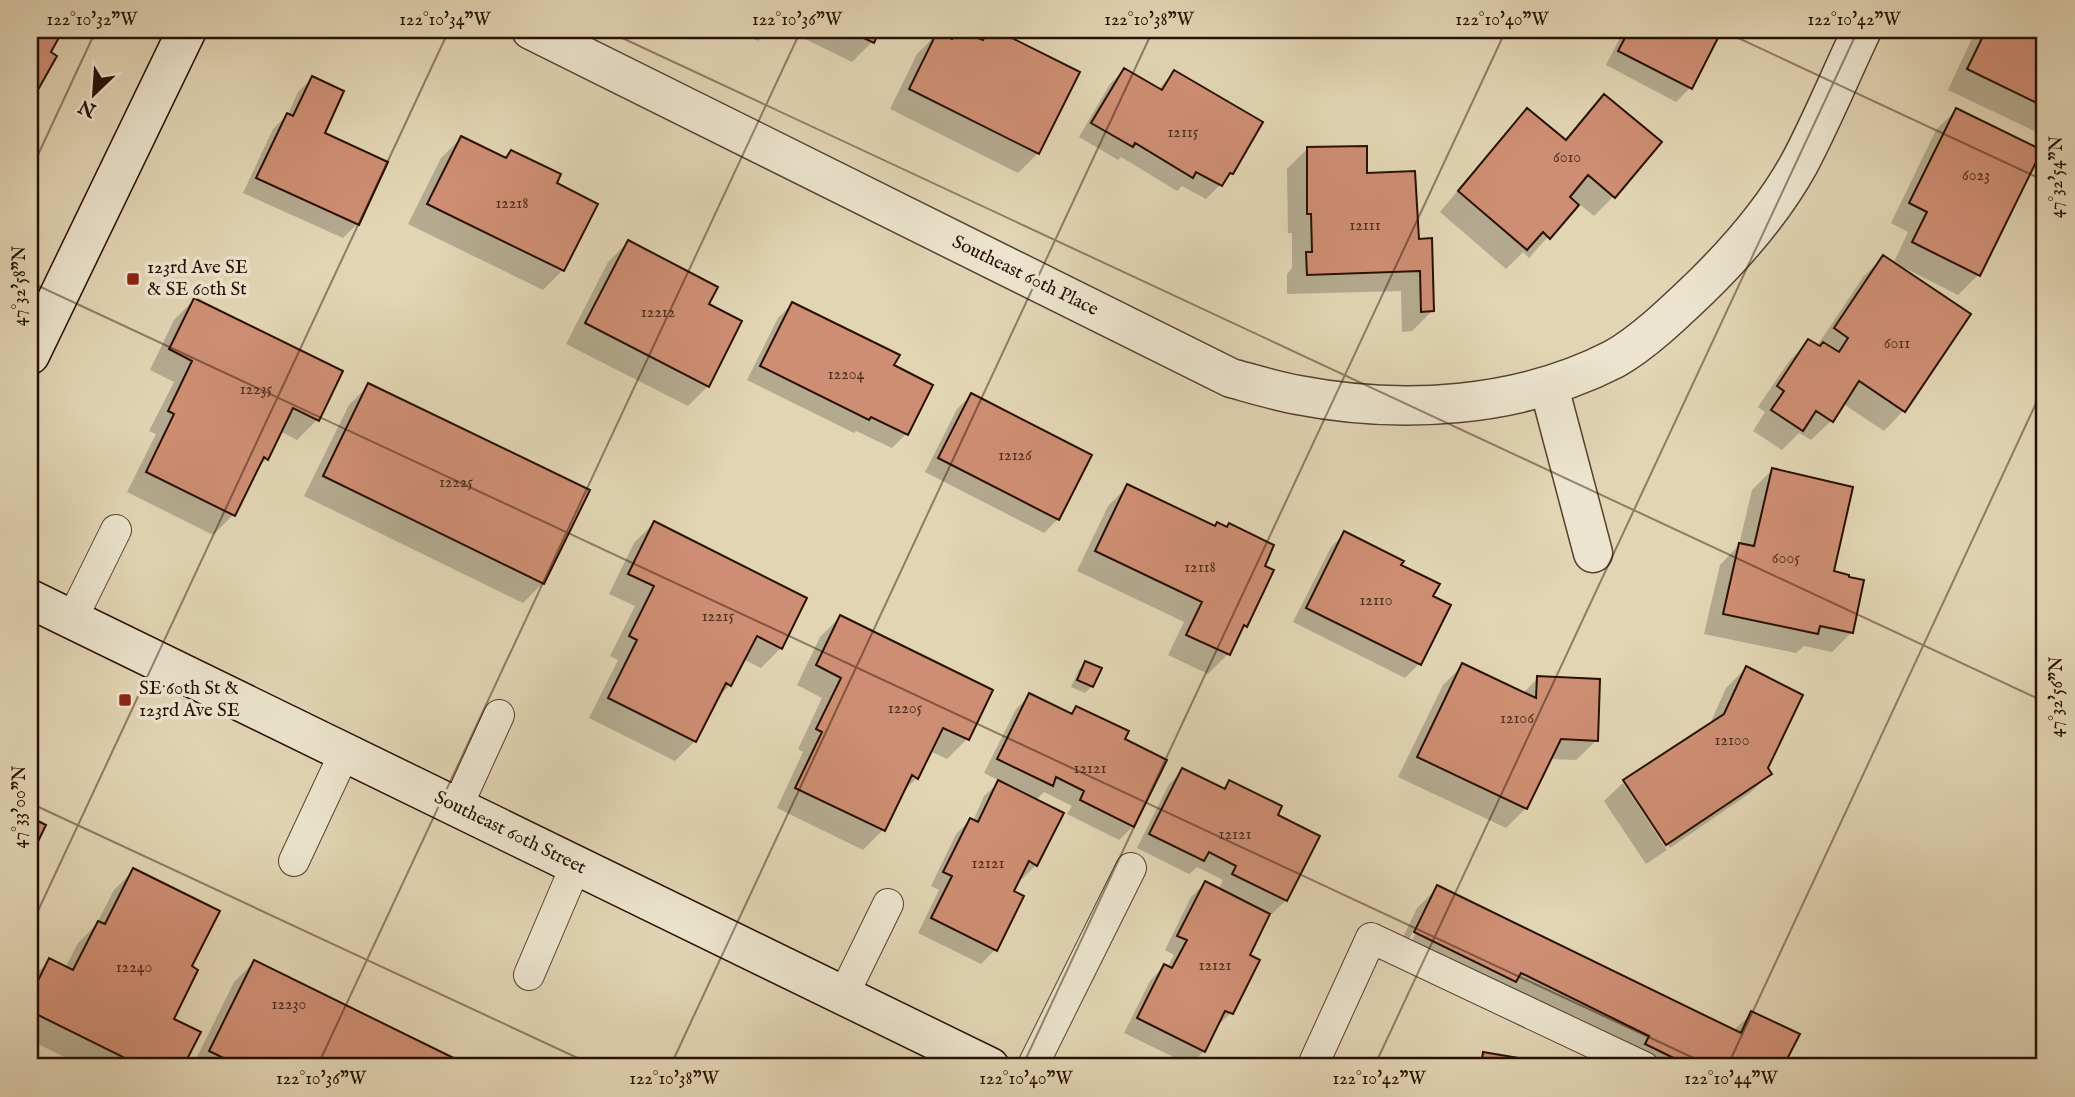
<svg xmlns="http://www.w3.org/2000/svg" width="2075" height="1097" font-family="'IM FELL English',serif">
  <rect width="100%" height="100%" fill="#e2d5b4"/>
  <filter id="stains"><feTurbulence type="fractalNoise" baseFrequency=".00286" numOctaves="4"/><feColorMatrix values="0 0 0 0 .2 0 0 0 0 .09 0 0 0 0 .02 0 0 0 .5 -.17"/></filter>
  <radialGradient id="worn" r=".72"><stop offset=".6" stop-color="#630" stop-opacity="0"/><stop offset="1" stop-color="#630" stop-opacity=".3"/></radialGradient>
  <path fill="#0003" fill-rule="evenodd" d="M30,30H61L49,53L55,56L30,100Z
    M735,30H769L758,41Z
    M787,30H878L872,42L852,62Z
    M958,30L978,40L989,30H992L1078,72L1038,153L1018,173L890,109L917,54L937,34L949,40Z
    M1624,30H1720L1690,88L1676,102L1606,65Z
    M1979,30H2045V136L1948,90L1974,34Z
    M1124,70L1158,90L1174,72L1232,173L1206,199L1182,186L1177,191L1121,157L1118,160L1079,137L1110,84Z
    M312,78L322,133L386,163L357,224L343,238L243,193L273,129L288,114L298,92Z
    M1604,96L1614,196L1594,216L1578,203L1529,258L1523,252L1506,269L1440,212L1508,130L1527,110L1564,141Z
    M1956,110L1978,275L1958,295L1901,266L1900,268L1969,314L1903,411L1884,431L1842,403L1831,421L1811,440L1799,433L1782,450L1753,431L1765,412L1758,407L1789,361L1809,341L1817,346L1863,277L1883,257L1893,264L1908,232L1891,223L1936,130Z
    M461,138L504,159L511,152L554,184L595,205L563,270L543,290L408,224L441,158Z
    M1307,149L1365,175L1417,241L1432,311L1412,331L1402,332L1401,291L1287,294V274L1292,268V233H1288L1287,169Z
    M628,242L708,386L688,406L566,344L608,262Z
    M194,300L341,372L317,420L297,440L280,431L267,459L255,470L233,515L213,535L127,492L156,434L149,431L174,382L150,370L174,320Z
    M792,304L892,366L931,385L906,434L892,448L856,431L854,433L747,380L778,318Z
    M369,385L543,583L523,603L304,496L349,405Z
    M971,395L1058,519L1044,533L925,472L957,409Z
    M1772,470L1832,573L1847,579L1852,632L1832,652L1804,646L1796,653L1704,634L1720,565L1739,545L1752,490Z
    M1128,486L1263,566L1246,626L1238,634L1228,654L1208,674L1168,655L1184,622L1077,571L1108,506Z
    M654,523L781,648L761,668L743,659L730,685L716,699L695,741L675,761L589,718L618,660L610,656L635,606L609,594L634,543Z
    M1345,533L1399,566L1431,597L1448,606L1419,664L1405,678L1293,622L1331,547Z
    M840,617L990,690L967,739L947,759L930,751L917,778L901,793L883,830L863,850L777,808L803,752L798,749L822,698L797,685L820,637Z
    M1085,663L1092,686L1085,693L1071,687L1079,669Z
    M1463,665L1522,694L1538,678L1597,740L1576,760L1550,759L1526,808L1506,828L1398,777L1443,685Z
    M1746,668L1765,768L1770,774L1750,793L1670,848L1627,783H1623L1667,850L1646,864L1604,801L1624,782L1709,726L1726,688Z
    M1030,695L1070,714L1076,708L1123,740L1133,826L1119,840L1067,814L1072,806L1044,792L1035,801L1036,865L1022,879L1019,877L1012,892L995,950L981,964L918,933L939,890L931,886L956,834L970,820L973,821L984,796L1000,781L984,773L1016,709Z
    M1183,770L1222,789L1229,782L1276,816L1286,900L1272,914L1269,913L1247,956L1231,1013L1216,1027L1204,1051L1190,1065L1124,1033L1150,981L1164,966L1167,968L1174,955L1165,950L1191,897L1205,883L1218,890L1223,880L1197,867L1189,874L1137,848L1169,784Z
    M134,870L190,967L171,1020L198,1033L181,1067H84L30,1040V980L50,960L65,968L78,943L96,925L114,890Z
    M1437,888L1733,1031L1752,1013L1797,1035L1781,1067H1632L1396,952L1417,908ZM1424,909H1427L1412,941L1409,939Z
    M254,962L468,1067H192L234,982Z
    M1484,1054L1523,1060L1522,1067H1471Z"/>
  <path fill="#ce8e73" stroke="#281004" stroke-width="2" d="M30,30H63L51,52L57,56L30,104Z
    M847,30H880L874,43Z
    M957,30L983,40L988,30H996L1080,72L1039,154L909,89L937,32L952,39Z
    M1629,30H1722L1692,89L1618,51Z
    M1986,30H2031L2038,33L2039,30H2045V107L1967,69Z
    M1124,68L1162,90L1174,70L1263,122L1233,174L1230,173L1222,186L1196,172L1193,178L1135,143L1133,147L1091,123Z
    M312,76L344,91L325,133L388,162L359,225L256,178L287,113L293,116Z
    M1604,94L1662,142L1615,198L1588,175L1570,197L1579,205L1550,239L1543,232L1527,250L1458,191L1527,108L1566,140Z
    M1956,108L2042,150L1980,276L1912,242L1927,212L1909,203Z
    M461,136L506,158L511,150L561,174L557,183L598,204L564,271L427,204Z
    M1367,146V173L1415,171L1419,239L1432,238L1434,311L1421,312L1420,271L1307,275L1306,252H1312L1311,214H1307V147Z
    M628,240L718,287L709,304L742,321L709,387L585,323Z
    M1883,255L1971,314L1905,412L1859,381L1833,422L1816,411L1803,431L1771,410L1784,391L1777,386L1808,339L1820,346L1823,342L1839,352L1848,338L1834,328Z
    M194,298L343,371L319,421L293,408L268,460L264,457L235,516L146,472L174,414L168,411L192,361L169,349Z
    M792,302L900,355L894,365L933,385L908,435L871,417L869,420L760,366Z
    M368,383L590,490L544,584L323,476Z
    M971,393L1092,455L1059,520L938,458Z
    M1772,468L1853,487L1834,571L1849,575V577L1864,580L1853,633L1820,626L1818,634L1723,614L1739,543L1754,546Z
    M1127,484L1215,526L1217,522L1227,527L1229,523L1274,545L1265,566L1274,570L1247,627L1244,625L1230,655L1186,635L1202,602L1095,551Z
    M654,521L807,598L782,649L757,636L731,686L726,683L696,742L608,698L637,640L629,636L654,586L628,574Z
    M1344,531L1404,561L1401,565L1440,584L1433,596L1451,605L1421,665L1306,608Z
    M840,615L993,690L969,740L943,728L918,779L912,775L885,831L795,788L822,732L816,729L841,678L816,665Z
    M1085,661L1102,668L1093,687L1077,680Z
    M1462,663L1536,698L1537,676L1600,679L1598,741L1561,739L1527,809L1417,757Z
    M1746,666L1803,695L1768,768L1772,774L1666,845L1623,780L1724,714Z
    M1029,693L1072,714L1076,706L1129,731L1125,739L1167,760L1134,827L1080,800L1084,791L1056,777L1053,786L997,759Z
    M1182,768L1225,789L1229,780L1282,806L1278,815L1320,836L1287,901L1232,874L1236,866L1209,852L1204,861L1149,834Z
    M998,780L1064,813L1037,866L1029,861L1014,891L1024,896L997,951L931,918L952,876L943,872L970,818L978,822Z
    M30,817L46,825L30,858Z
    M133,868L220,911L192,966L198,970L174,1019L201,1032L183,1067H143L30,1011V997L49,958L73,970L98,921L105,924Z
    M1205,881L1270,914L1250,955L1260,960L1233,1014L1225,1011L1205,1052L1137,1018L1164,964L1172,968L1187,940L1177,936Z
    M1437,885L1741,1033L1751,1011L1800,1034L1783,1067H1692L1645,1044L1649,1036L1521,973L1516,982L1414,932Z
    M254,960L472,1067H242L209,1051Z
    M1483,1052L1525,1059L1524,1067H1481Z
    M1842,1058L1862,1067H1838Z"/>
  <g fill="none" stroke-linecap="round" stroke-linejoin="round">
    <g stroke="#564130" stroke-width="32">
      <path id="lane" d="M72,619L116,530
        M457,807L499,715
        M294,861L345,752
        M529,975L576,865
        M843,996L888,904
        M1032,1067L1131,868
        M1312,1067L1371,938L1644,1067"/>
    </g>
    <g stroke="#564130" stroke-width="41">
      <path id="street" d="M531,30L1231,378C1253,384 1276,391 1298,395C1402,415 1519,408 1614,359C1643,343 1676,311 1700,288C1738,251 1773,211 1799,164C1822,121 1841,74 1862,30
        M1549,387L1593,553"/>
    </g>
    <g stroke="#281004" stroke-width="41">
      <path id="secondary" d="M30,355L187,30
        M30,599L990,1067"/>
    </g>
    <use href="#lane" stroke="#ece4ce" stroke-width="30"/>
    <use href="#street" stroke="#ece4ce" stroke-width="38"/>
    <use href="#secondary" stroke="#ece4ce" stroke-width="38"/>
  </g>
  <path fill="none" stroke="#281004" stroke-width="2" stroke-opacity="0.45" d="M605,30L2045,702M1721,30L2045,181M30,172L96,30M30,282L1713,1067M30,803L597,1067M30,928L449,30M317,1067L801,30M670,1067L1153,30M1022,1067L1506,30M1374,1067L1858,30M1727,1067L2045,384"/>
  <g fill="#8f2418" stroke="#ece4ce" stroke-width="2.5">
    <rect x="126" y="272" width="14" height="14" rx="3.5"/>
    <rect x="118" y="693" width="14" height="14" rx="3.5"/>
  </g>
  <g text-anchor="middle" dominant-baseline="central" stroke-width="7" stroke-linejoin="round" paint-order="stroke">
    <g font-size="16" fill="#523020">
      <text x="1183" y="133">12115</text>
      <text x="1567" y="158">6010</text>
      <text x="1976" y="176">6023</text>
      <text x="512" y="204">12218</text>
      <text x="1365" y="226">12111</text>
      <text x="658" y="313">12212</text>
      <text x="1897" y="344">6011</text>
      <text x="846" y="375">12204</text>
      <text x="256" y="390">12235</text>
      <text x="1015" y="456">12126</text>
      <text x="456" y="483">12225</text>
      <text x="1786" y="559">6005</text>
      <text x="1200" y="568">12118</text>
      <text x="1376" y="601">12110</text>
      <text x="718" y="617">12215</text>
      <text x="905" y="709">12205</text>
      <text x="1517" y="719">12106</text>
      <text x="1732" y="741">12100</text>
      <text x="1090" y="769">12121</text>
      <text x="1235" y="835">12121</text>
      <text x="988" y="864">12121</text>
      <text x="1215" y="966">12121</text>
      <text x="134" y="968">12240</text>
      <text x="289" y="1005">12230</text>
    </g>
    <g font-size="19" fill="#281004" stroke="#ece4ce" text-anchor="start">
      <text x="147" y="268">123rd Ave SE<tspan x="147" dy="22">&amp; SE 60th St</tspan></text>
      <text x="139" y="689">SE 60th St &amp;<tspan x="139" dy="22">123rd Ave SE</tspan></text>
    </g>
    <g font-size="19" fill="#281004" stroke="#ece4ce">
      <text transform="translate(1025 276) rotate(26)">Southeast 60th Place</text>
      <text transform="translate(510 833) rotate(26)">Southeast 60th Street</text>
    </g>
  </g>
  <rect width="2075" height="1097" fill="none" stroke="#e2d5b4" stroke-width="77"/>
  <g transform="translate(94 94) rotate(205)" stroke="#ece4ce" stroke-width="5" paint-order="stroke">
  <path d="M0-5L12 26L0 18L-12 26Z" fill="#281004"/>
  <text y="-10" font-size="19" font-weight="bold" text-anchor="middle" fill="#281004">N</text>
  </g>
  <rect x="38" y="38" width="1998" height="1020" fill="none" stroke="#281004" stroke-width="2.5"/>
  <g font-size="18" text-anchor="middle" fill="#281004">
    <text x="92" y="25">122°10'32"W</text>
    <text x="445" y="25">122°10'34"W</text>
    <text x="797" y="25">122°10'36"W</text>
    <text x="1149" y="25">122°10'38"W</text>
    <text x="1502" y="25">122°10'40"W</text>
    <text x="1854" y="25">122°10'42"W</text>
    <text transform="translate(2056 177) rotate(-90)" y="6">47°32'54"N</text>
    <text transform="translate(19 286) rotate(-90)" y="6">47°32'58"N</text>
    <text transform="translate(2056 697) rotate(-90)" y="6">47°32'56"N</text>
    <text transform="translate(19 807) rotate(-90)" y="6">47°33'00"N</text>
    <text x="321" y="1084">122°10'36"W</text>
    <text x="674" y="1084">122°10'38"W</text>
    <text x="1026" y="1084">122°10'40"W</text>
    <text x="1379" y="1084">122°10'42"W</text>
    <text x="1731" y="1084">122°10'44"W</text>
  </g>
  <rect width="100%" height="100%" filter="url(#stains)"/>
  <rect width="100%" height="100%" fill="url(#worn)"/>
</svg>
